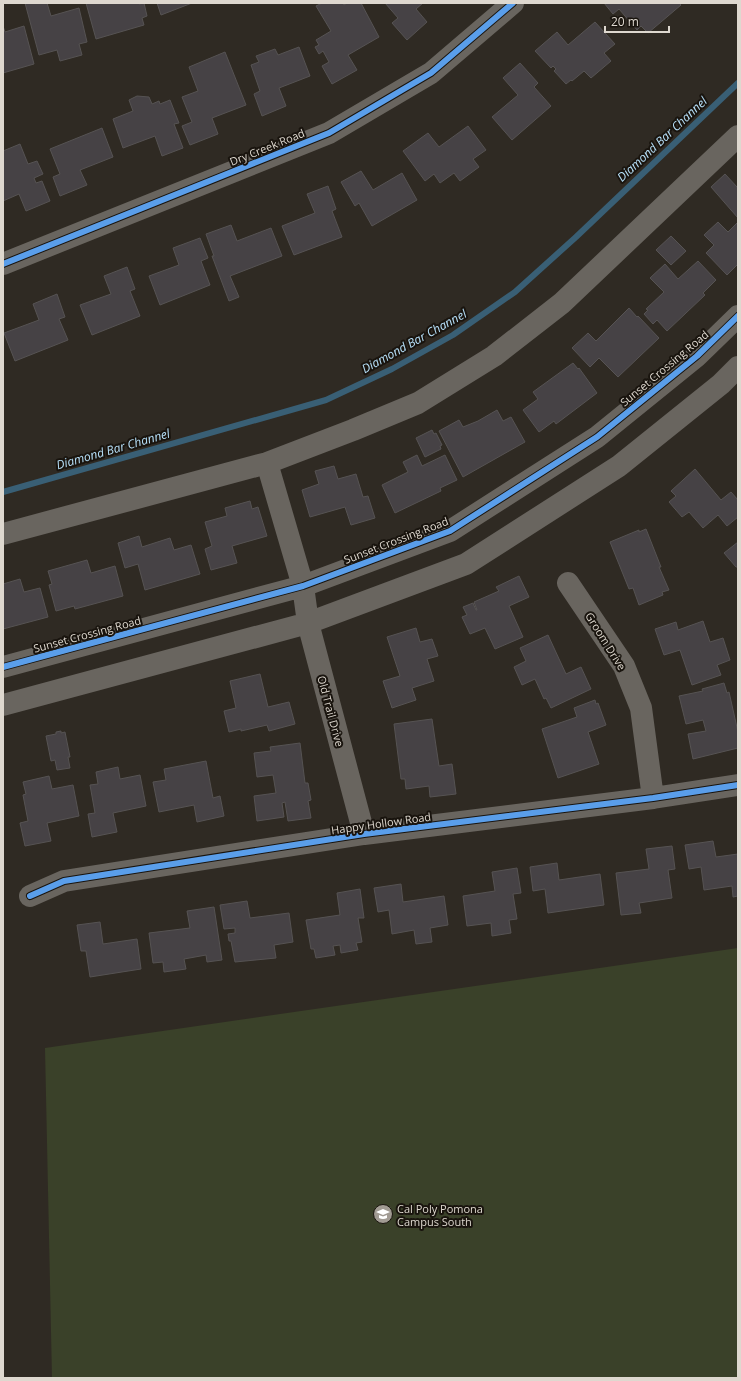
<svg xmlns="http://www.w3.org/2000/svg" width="741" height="1381" font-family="'Open Sans',sans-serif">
  <rect width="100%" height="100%" fill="#2f2a23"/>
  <path fill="#3a4129" d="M738,948V1378H52L45,1048Z"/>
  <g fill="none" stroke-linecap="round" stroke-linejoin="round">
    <path stroke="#395f75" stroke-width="6" d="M3,492L326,400L392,369L453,335L515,292L576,237L738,83"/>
  </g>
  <path fill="#464245" stroke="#565353" d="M25,3H47L51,16L79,8L87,42L79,44L82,55L60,61L57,50L39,55Z
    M86,3H139V4L144,3L147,16L142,18L144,25L96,39Z
    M157,3H192L161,15Z
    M322,3H343L344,5L347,3H361L379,37L348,55L357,70L332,84L322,66L329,62L323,51L319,54L315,47L319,45L316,40L331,31L316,6Z
    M385,3H423L416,9L427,22L407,40L392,23L398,18Z
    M604,3H679L681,5L648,33L641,26L637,30L619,9L613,14Z
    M595,22L615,44L604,53L611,61L591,78L584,71L572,81L571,80L566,84L554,71L556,69L553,66L551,68L535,51L557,32L568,45Z
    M3,26L5,32L24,26L34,64L3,73Z
    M299,47L310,76L279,88L286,106L262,116L254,94L260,91L251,65L259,62L256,56L275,49L278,55Z
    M225,52L246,105L212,118L218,134L190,145L182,126L192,122L182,97L198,91L189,67Z
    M520,63L538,83L534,87L551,106L512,140L492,117L518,95L503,78Z
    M137,96L149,97L152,104L159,101L160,104L170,100L179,123L174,124L183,148L162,156L155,136L123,148L113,119L133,111L129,100Z
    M468,126L486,150L473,159L479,167L460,181L454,173L440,183L434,174L425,181L403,151L428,133L439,147Z
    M102,128L113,157L80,170L87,185L60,196L53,177L60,174L50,149Z
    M20,144L28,164L37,161L43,174L34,178L36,183L42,181L50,201L26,211L19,194L3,201V151Z
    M361,171L373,190L402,173L417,200L372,226L359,203L355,206L341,182Z
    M725,174L738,188V218L711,187Z
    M328,186L336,209L332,211L342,237L294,255L282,226L315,213L307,194Z
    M718,222L728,232L738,222V264L727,275L706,253L714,245L704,235Z
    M231,225L237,241L271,228L282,256L230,276L239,297L229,301L212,256H214L206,234Z
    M671,236L686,251L671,265L656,250Z
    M200,238L208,258L201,261L210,285L160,305L149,276L179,265L173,248Z
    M698,261L716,280L703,293L705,295L667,331L657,320L653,324L644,314L648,310L646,309L664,292L650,278L665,264L678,279Z
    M127,267L135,289L130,291L140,316L92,335L80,305L111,294L104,276Z
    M57,294L65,317L59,319L68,340L15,361L4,333L39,320L33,304Z
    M629,308L637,317L638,316L659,338L618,377L599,358L590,367L572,348L588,333L596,341Z
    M573,363L578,369L579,368L597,393L556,424L554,421L539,432L523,410L538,399L533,392Z
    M497,410L503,421L511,417L525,442L463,477L439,431L459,420L463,427L478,421Z
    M432,430L434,434L436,433L442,445L440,446L441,449L425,457L416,438Z
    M417,455L422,466L445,455L457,480L440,488L441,491L395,513L382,485L408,472L403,462Z
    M334,466L338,479L356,474L363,497L368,496L375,518L351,525L345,507L310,517L302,490L319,484L315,471Z
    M695,469L721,500L731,492L738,500V517L727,526L718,515L703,528L689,512L682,517L669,502L676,496L671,491Z
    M250,501L252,509L258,507L267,536L232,546L237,563L211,570L205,549L212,546L205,522L227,516L225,508Z
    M646,529L661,567H659L669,590L662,592L663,595L639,605L633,588L629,589L610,542L639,530V532Z
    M139,536L142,547L170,538L174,550L191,545L200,574L145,590L138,564L125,568L118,543Z
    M738,542V567H736L724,553Z
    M87,560L91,573L115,566L123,596L75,609L74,606L56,611L49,585L52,584L48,571Z
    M519,576L529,597L509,606L523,637L495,649L485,628L470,634L462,617L467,615L463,607L473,603L476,610H477L474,602L499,591L496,587Z
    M20,579L24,592L40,588L48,617L3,629V584Z
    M703,621L710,642L723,638L730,660L717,665L721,675L692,685L680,650L664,655L655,629L676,622L678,630Z
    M416,628L420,642L432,639L438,656L427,659L434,681L412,688L416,700L392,708L383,681L400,676L387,637Z
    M548,635L566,674L581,667L591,689L551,708L546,698L544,699L535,679L522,685L514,667L526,661L520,648Z
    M260,674L268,707L289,702L295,724L269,731L267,725L241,731V729L229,732L224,711L236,708L230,681Z
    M724,683L727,693L729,692L738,732V748L693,759L688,734L706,731L703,720L686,724L679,696L703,691L702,689Z
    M595,700L596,704L598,703L606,725L588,732L599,764L558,778L542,729L577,717L574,708Z
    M432,719L439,766L452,764L456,794L430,797L429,786L406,789L405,779H401L394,724Z
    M61,731V733L65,732L70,757H68L70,768L57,770L55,760L51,761L46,736L56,734V732Z
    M300,743L305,783H308L311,800L308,801L311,818L288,821L285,802L282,803L284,817L257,821L254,796L276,793L273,775L257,777L254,753L271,751L270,747Z
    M206,761L213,798L220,796L224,816L197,822L194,805L159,812L153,782L166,780L164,769Z
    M118,767L120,779L140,775L146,806L113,813L117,832L92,837L88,814L95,813L90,785L98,784L96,772Z
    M49,776L52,789L73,785L79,816L47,823L51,841L25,846L20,823L28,821L23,795L26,794L23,782Z
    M713,841L716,857L738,854V896L733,897L732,886L704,890L701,867L689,869L685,845Z
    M672,846L675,869L668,870L672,898L639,903L641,913L621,915L616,873L649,869L646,849Z
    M557,863L559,880L600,874L604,905L548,913L545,889L533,891L530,867Z
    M517,868L521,893L513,894L517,919L509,920L511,933L492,936L491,923L467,926L463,896L495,891L492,872Z
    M401,884L403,902L444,896L448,925L430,928L432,942L416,944L414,930L392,934L389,910L378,912L374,888Z
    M360,889L364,918H358L362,942L356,943L358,950L341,953L340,945L333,946L335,955L316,958L314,949H311L306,920L340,915L337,893Z
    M247,901L250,918L289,913L293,942L274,945L276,958L235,962L231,941H229L228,934L235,933V928L224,929L220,905Z
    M214,907L222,960L207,962L206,955L184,959L186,969L164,972L163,962L153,963L149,933L190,928L187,911Z
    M100,922L103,944L137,939L141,969L90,977L86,951H81L77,925Z"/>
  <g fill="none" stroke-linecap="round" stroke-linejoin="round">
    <path stroke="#69655f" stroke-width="22" d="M3,264L329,133L431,73L513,3
      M267,463L303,586L308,623L364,834
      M3,534L267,463L353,430L418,403L494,356L562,303L738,136
      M568,583L624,666L641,708L653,798
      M3,667L303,586L450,531L597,437L697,356L738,316
      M3,705L308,623L466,564L619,466L721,384L738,367
      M30,896L64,881L364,834L653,798L738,785"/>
    <g stroke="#19140e" stroke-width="8">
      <path id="cycleway" d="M3,264L329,133L431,73L513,3
        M3,667L303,586L450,531L597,437L697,356L738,316
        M30,896L64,881L364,834L653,798L738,785"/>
    </g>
    <use href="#cycleway" stroke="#5a9eea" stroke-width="6"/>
  </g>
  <defs>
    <g id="university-disc" transform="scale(1)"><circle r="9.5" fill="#a19b93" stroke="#19140e"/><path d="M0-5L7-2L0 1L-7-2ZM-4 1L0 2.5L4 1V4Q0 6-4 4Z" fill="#fff"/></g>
  </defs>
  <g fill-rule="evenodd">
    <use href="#university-disc" x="383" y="1214"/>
  </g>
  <g text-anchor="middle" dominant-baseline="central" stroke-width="4" stroke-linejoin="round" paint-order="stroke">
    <g font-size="11" fill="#ded8cf" stroke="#19140e">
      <text transform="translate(267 147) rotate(-22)">Dry Creek Road</text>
      <text transform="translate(664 368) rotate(-40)">Sunset Crossing Road</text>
      <text transform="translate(396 540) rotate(-21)">Sunset Crossing Road</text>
      <text transform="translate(87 634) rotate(-15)">Sunset Crossing Road</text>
      <text transform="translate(606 641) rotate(58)">Groom Drive</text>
      <text transform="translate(331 711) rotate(75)">Old Trail Drive</text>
      <text transform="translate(381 823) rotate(-8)">Happy Hollow Road</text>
    </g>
    <g font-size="11" fill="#ded8cf" stroke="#19140e" text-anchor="start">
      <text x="397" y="1208">Cal Poly Pomona<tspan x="397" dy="13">Campus South</tspan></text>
    </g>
    <g font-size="12" font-style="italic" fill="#b7e0f9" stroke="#19140e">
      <text transform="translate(662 139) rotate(-43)">Diamond Bar Channel</text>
      <text transform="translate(414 341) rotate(-29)">Diamond Bar Channel</text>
      <text transform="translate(113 449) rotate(-16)">Diamond Bar Channel</text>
    </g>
  </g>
  <rect width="741" height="1381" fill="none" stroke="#ded8cf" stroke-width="8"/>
  <path d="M605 26v6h64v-6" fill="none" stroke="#ded8cf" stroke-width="2"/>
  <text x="611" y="26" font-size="12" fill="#ded8cf" stroke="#19140e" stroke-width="3" paint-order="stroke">20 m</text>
</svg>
